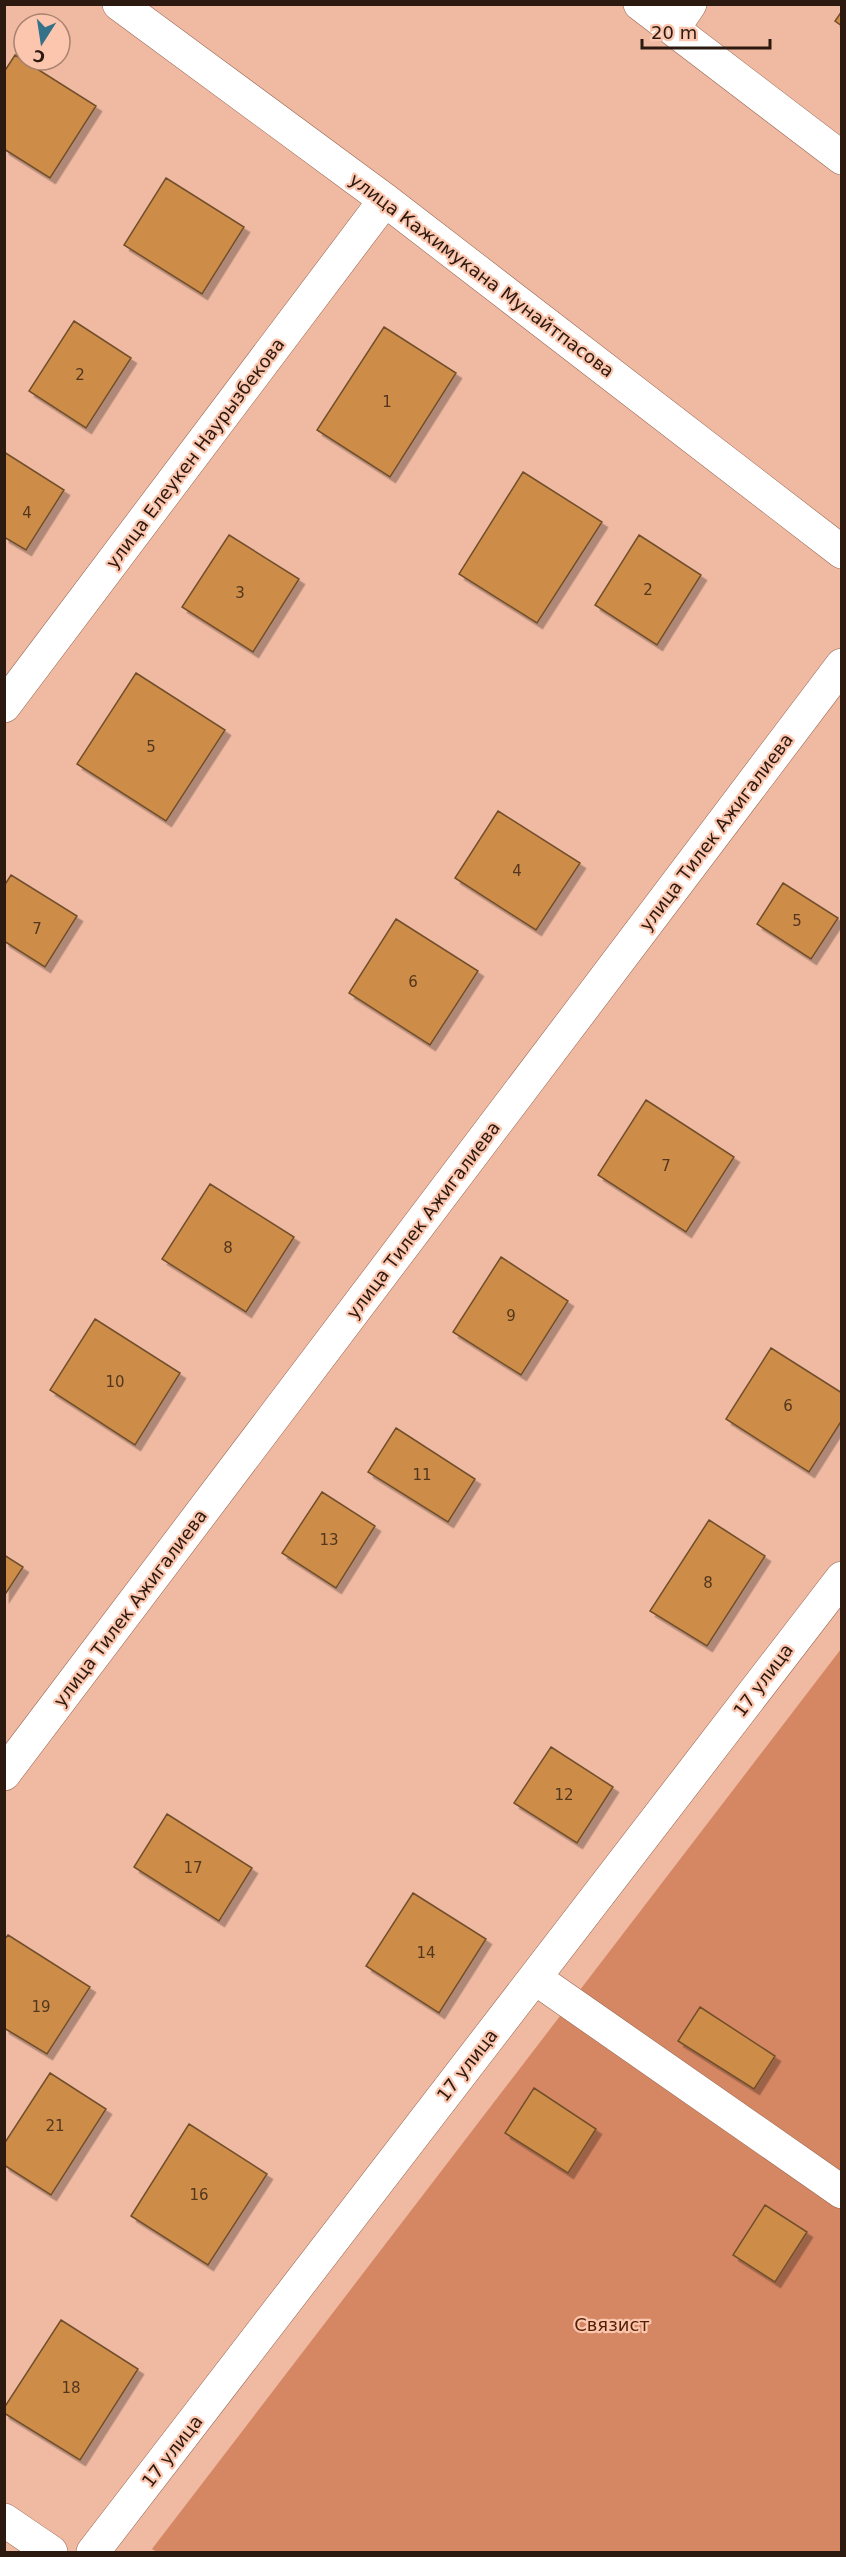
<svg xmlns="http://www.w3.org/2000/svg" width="846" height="2557" font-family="'DejaVu Sans',sans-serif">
  <defs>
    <filter id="shadow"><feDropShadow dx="5.5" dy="5.5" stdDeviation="0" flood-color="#0004"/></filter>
  </defs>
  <rect width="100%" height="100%" fill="#efb9a2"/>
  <path fill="#d58764" d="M841,1649V2552H157L152,2549Z"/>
  <path fill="#cd8d4a" stroke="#724f2b" stroke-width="1.5" filter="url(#shadow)" d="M842,11V26L835,21Z
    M15,55L96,106L50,178L4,149V72Z
    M166,178L244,227L202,294L124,245Z
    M74,321L131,358L86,428L29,391Z
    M384,327L456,373L390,477L317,430Z
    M4,452L64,490L26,550L4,537Z
    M523,472L602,522L537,623L459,574Z
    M229,535L299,579L253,652L182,607Z
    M639,535L701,575L657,645L595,605Z
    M136,673L225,730L166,821L77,764Z
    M498,811L580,863L536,930L455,878Z
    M11,875L77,916L45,967L4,941V886Z
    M783,883L838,918L811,959L757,924Z
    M396,919L478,971L430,1045L349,993Z
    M646,1100L734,1157L686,1232L598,1175Z
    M210,1184L294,1237L246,1312L162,1259Z
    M501,1257L568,1301L521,1375L453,1332Z
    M95,1319L180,1373L135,1445L50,1390Z
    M771,1348L842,1393V1420L809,1472L726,1419Z
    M396,1428L475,1479L448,1522L368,1472Z
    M322,1492L375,1526L336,1588L282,1553Z
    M709,1520L765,1556L707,1646L650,1611Z
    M4,1555L23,1567L4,1596Z
    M551,1747L613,1787L577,1843L514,1803Z
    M167,1814L252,1868L219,1921L134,1867Z
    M413,1893L486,1939L439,2013L366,1966Z
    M8,1935L90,1987L47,2054L4,2028V1940Z
    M700,2007L775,2056L754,2089L678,2041Z
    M50,2073L106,2109L51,2195L4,2165V2144Z
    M534,2088L596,2129L568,2173L505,2133Z
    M189,2124L267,2174L208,2265L131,2216Z
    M765,2205L807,2232L775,2282L733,2255Z
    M61,2320L138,2369L80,2460L4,2413V2408Z"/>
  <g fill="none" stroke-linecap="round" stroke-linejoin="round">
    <g stroke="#966651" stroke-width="34">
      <path id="street" d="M119,4L385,200L842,552
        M640,4L842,158
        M673,29L690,4
        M4,706L385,200
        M4,1774L842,665
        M535,1978L842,2192
        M4,2520L51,2552
        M93,2552L842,1578"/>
    </g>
    <use href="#street" stroke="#fff" stroke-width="33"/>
  </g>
  <g text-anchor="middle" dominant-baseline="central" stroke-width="4.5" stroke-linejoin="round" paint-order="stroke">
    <g font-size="15" fill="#54361e">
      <text x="80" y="375">2</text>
      <text x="387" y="402">1</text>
      <text x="27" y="513">4</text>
      <text x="648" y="590">2</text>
      <text x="240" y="593">3</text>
      <text x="151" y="747">5</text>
      <text x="517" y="871">4</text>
      <text x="797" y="921">5</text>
      <text x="37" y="929">7</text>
      <text x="413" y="982">6</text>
      <text x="666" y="1166">7</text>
      <text x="228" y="1248">8</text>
      <text x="511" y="1316">9</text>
      <text x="115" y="1382">10</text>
      <text x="788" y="1406">6</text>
      <text x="422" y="1475">11</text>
      <text x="329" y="1540">13</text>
      <text x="708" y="1583">8</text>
      <text x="564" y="1795">12</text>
      <text x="193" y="1868">17</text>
      <text x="426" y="1953">14</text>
      <text x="41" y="2007">19</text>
      <text x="55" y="2126">21</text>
      <text x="199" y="2195">16</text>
      <text x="71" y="2388">18</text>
    </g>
    <g font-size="18" fill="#2c1910" stroke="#fcc6ae">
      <text transform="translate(482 275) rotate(37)">улица Кажимукана Мунайтпасова</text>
      <text transform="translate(195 453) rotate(-53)">улица Елеукен Наурызбекова</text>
      <text transform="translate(716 832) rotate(-53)">улица Тилек Ажигалиева</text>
      <text transform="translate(423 1220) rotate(-53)">улица Тилек Ажигалиева</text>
      <text transform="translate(130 1608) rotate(-53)">улица Тилек Ажигалиева</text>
      <text transform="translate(763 1680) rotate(-53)">17 улица</text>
      <text transform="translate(467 2065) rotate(-52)">17 улица</text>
      <text transform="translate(172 2451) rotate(-52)">17 улица</text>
    </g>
    <g font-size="18" fill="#531f02" stroke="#fcc6ae">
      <text x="612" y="2324">Связист</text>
    </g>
  </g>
  <rect width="846" height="2557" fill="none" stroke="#2c1910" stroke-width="12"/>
  <g transform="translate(42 42) rotate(192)"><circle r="28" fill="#fcc6ae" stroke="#a9816f" stroke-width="1.5"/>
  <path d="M0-4.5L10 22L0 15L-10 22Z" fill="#357289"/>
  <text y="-9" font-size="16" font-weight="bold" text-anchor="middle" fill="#2c1910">С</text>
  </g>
  <path d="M642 39v9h128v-9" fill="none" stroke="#2c1910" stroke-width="3"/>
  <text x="651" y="39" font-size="18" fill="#2c1910" stroke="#fcc6ae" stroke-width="4.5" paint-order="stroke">20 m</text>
</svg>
